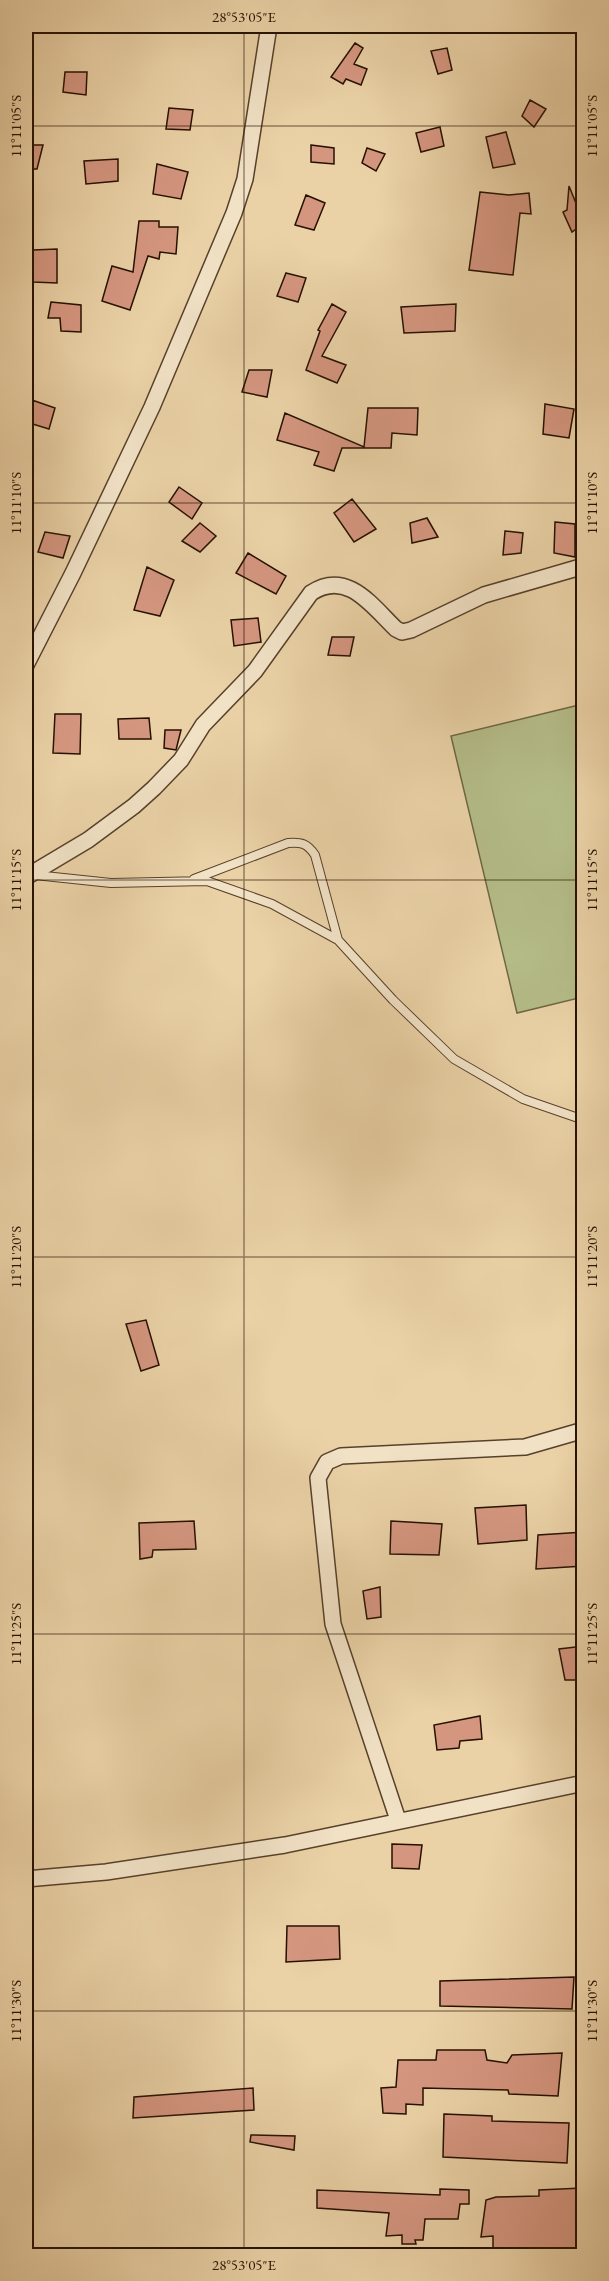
<svg xmlns="http://www.w3.org/2000/svg" width="609" height="2281" font-family="'EB Garamond',serif">
  <rect width="100%" height="100%" fill="#ead1a6"/>
  <filter id="stains"><feTurbulence type="fractalNoise" baseFrequency=".00333" numOctaves="4"/><feColorMatrix values="0 0 0 0 .2 0 0 0 0 .09 0 0 0 0 .02 0 0 0 .5 -.17"/></filter>
  <radialGradient id="worn" r=".72"><stop offset=".6" stop-color="#630" stop-opacity="0"/><stop offset="1" stop-color="#630" stop-opacity=".3"/></radialGradient>
  <path fill="#b4bc88" stroke="#6d6644" stroke-width="1.5" d="M583,704V997L517,1013L451,736Z"/>
  <path fill="#d59680" stroke="#261101" stroke-width="1.5" d="M355,43L363,48L354,64L367,69L361,85L346,79L343,84L331,77Z
    M447,48L452,70L438,74L431,51Z
    M65,72H87L86,95L63,92Z
    M530,100L546,109L534,127L522,116Z
    M169,108L193,110L190,130L166,129Z
    M440,127L444,146L421,152L416,133Z
    M506,132L515,164L493,168L486,137Z
    M26,145H43L37,169H26Z
    M311,145L334,148V164L311,162Z
    M367,148L385,154L376,171L362,163Z
    M118,159V181L86,184L84,161Z
    M157,164L188,172L181,199L153,194Z
    M569,186L584,223L572,232L563,212L567,210Z
    M480,192L509,195L529,193L531,214L520,213L513,275L469,270Z
    M306,195L325,203L314,230L295,225Z
    M139,221H159V227H178L176,254L160,252L159,259L148,256L130,310L102,301L112,266L133,272Z
    M57,249V283L33,282V250Z
    M286,273L306,278L298,302L277,296Z
    M51,302L81,305V332L61,331L60,318H48Z
    M332,304L346,312L322,356L346,365L337,383L306,370L320,331L318,330Z
    M456,304L455,331L404,333L401,307Z
    M249,370H272L267,397L242,392Z
    M32,400L55,408L49,429L26,422Z
    M545,404L574,409L569,438L543,434Z
    M368,408H418L417,435L392,433L391,448H342L334,471L314,465L319,452L277,440L285,413L364,447Z
    M179,487L202,503L192,519L169,502Z
    M352,499L376,529L354,542L334,513Z
    M427,518L438,537L412,543L410,523Z
    M555,522L575,524V557L554,553Z
    M200,523L216,536L200,552L182,541Z
    M505,531L523,533L521,553L503,555Z
    M45,532L70,536L63,558L38,552Z
    M248,553L286,576L276,594L236,573Z
    M147,567L174,580L160,616L134,610Z
    M258,618L261,642L234,646L231,620Z
    M332,637H354L350,656L328,655Z
    M55,714H81L80,754L53,753Z
    M149,718L151,739H119L118,719Z
    M165,730H181L176,750L164,748Z
    M146,1320L159,1365L141,1371L126,1324Z
    M526,1505L527,1540L478,1544L475,1508Z
    M194,1521L196,1549L153,1550L152,1557L140,1559L139,1523Z
    M391,1521L442,1524L439,1555L390,1554Z
    M584,1532V1566L536,1569L538,1535Z
    M380,1587L381,1617L367,1619L363,1591Z
    M584,1646V1671H578L577,1680H565L559,1649Z
    M480,1716L482,1739L460,1741L459,1748L437,1750L434,1725Z
    M392,1844L422,1845L419,1869L392,1868Z
    M287,1926H339L340,1959L286,1962Z
    M574,1977L572,2009L440,2006V1981Z
    M437,2050H485L487,2060L507,2063L512,2055L562,2053L558,2096L509,2094L508,2090L423,2088V2105L406,2104V2114L383,2113L381,2088L396,2087L398,2060H436Z
    M253,2088L254,2110L133,2118L134,2097Z
    M444,2114L492,2116V2121L569,2123L567,2163L443,2157Z
    M251,2135L295,2136L294,2150L250,2142Z
    M582,2188L584,2256H493V2236L481,2237L486,2200L496,2197L539,2196V2190Z
    M440,2189L469,2190V2204H460L458,2219H425L423,2240H415L416,2244H402V2235L386,2236L389,2213L317,2208V2190L440,2195Z"/>
  <g fill="none" stroke-linecap="round" stroke-linejoin="round">
    <g stroke="#57412a" stroke-width="10">
      <path id="lane" d="M35,875L111,883L207,881L272,904L338,940L393,1000L454,1059L523,1099L584,1120
        M194,879L288,843C301,842 307,843 315,855L338,940"/>
    </g>
    <g stroke="#57412a" stroke-width="18">
      <path id="street" d="M26,665L73,573L152,407L234,213L245,179L269,26
        M26,877L88,840L134,806L154,788L181,760L203,725L255,671L311,593C347,569 372,606 396,629L402,632L411,630L484,595L584,566
        M398,1820L333,1624L318,1478L327,1462L341,1456L525,1447L584,1430
        M26,1879L106,1872L285,1845L584,1783"/>
    </g>
    <use href="#lane" stroke="#f1e1c5" stroke-width="8"/>
    <use href="#street" stroke="#f1e1c5" stroke-width="15"/>
  </g>
  <path fill="none" stroke="#261101" stroke-width="1.5" stroke-opacity="0.45" d="M244,26V2256M26,126H584M26,503H584M26,880H584M26,1257H584M26,1634H584M26,2011H584"/>
  <rect width="609" height="2281" fill="none" stroke="#ead1a6" stroke-width="66"/>
  <rect x="33" y="33" width="543" height="2215" fill="none" stroke="#261101" stroke-width="2"/>
  <g font-size="15" text-anchor="middle" fill="#261101">
    <text x="244" y="22">28°53'05"E</text>
    <text transform="translate(16 126) rotate(-90)" y="5">11°11'05"S</text>
    <text transform="translate(592 126) rotate(-90)" y="5">11°11'05"S</text>
    <text transform="translate(16 503) rotate(-90)" y="5">11°11'10"S</text>
    <text transform="translate(592 503) rotate(-90)" y="5">11°11'10"S</text>
    <text transform="translate(16 880) rotate(-90)" y="5">11°11'15"S</text>
    <text transform="translate(592 880) rotate(-90)" y="5">11°11'15"S</text>
    <text transform="translate(16 1257) rotate(-90)" y="5">11°11'20"S</text>
    <text transform="translate(592 1257) rotate(-90)" y="5">11°11'20"S</text>
    <text transform="translate(16 1634) rotate(-90)" y="5">11°11'25"S</text>
    <text transform="translate(592 1634) rotate(-90)" y="5">11°11'25"S</text>
    <text transform="translate(16 2011) rotate(-90)" y="5">11°11'30"S</text>
    <text transform="translate(592 2011) rotate(-90)" y="5">11°11'30"S</text>
    <text x="244" y="2270">28°53'05"E</text>
  </g>
  <rect width="100%" height="100%" filter="url(#stains)"/>
  <rect width="100%" height="100%" fill="url(#worn)"/>
</svg>
